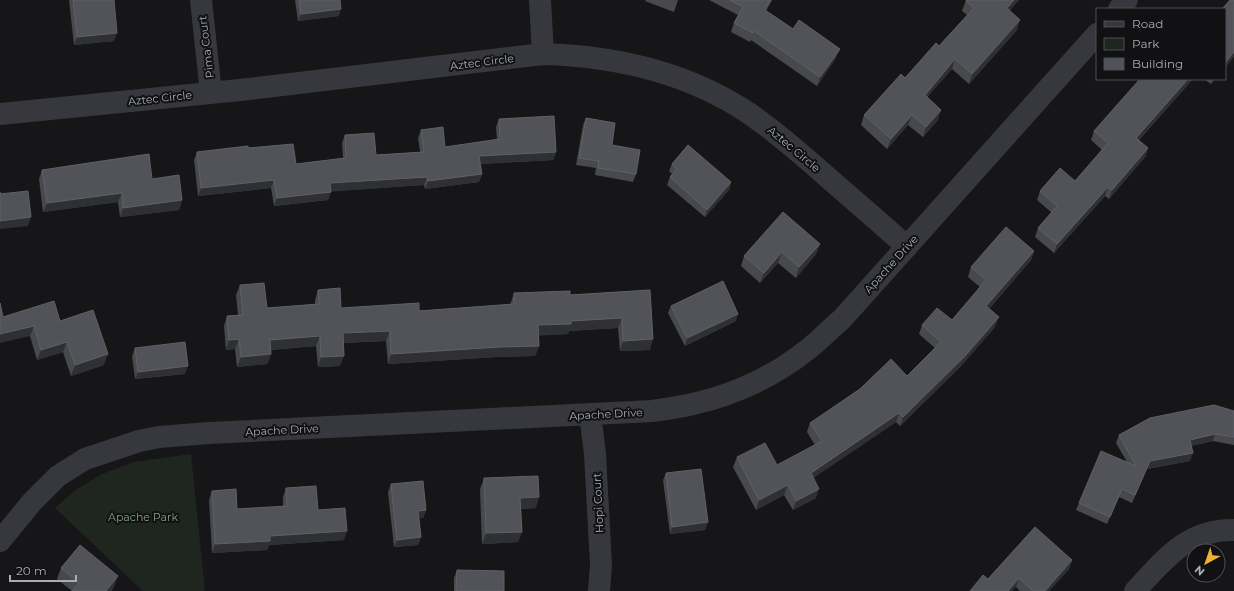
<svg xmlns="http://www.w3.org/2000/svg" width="1234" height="591" font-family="Montserrat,sans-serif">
  <rect width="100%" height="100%" fill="#161618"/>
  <path fill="#1e261f" d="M191,454L205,591H143L55,508L77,489L102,474L134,462Z"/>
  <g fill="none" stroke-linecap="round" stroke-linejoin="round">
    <path stroke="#37383d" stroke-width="22" d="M201,0L211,93
      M540,0L543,54
      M1119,9L1127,0
      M0,114L240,90L543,54C615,56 689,73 750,114C776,132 800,153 825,175C852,199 880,222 907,247
      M590,414L595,454L601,565L599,591
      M0,541L32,502L58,476L85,459L139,441L159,437L209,433L652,411C667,409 682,407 697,403C736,394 776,375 807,350C819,341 830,329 842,319L1097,34
      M1135,591C1164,560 1187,529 1234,530"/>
  </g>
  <path fill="#47494d" d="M69,0H114V41L74,45Z
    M295,0H340L339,16L298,21Z
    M646,0H678L674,12L645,1Z
    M709,0H772L766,11L836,58L817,86L751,40L750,42L731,32L734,23L738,15Z
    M966,0H1019L1009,11L1017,30L969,84L952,69L927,97L938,120L923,137L908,125L887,149L861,125L864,115L939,46L967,15L962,11Z
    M1193,79L1139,140L1148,148L1145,157L1109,199L1105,196L1054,253L1035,237L1038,228L1052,213L1037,200L1040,191L1075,181L1102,150L1091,140L1094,131Z
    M1204,79H1215L1211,84Z
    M586,118L612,145L636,174L633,182L595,175L596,168L576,165L583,125Z
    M499,119L556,152L553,160L480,164L482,174L479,182L425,189L424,185L331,191L328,200L274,206L271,188L198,196L194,160L197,152L248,148L296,164L343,158L342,143L345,135L376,155L420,152L418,138L421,130L445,147L497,140L496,127Z
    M672,164L731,182L729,190L705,217L667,185L670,177L672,174L669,171Z
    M42,170L152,179L182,200L179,210L120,217L118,202L43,212L39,179Z
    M820,244L816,254L796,278L778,263L760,283L741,266L744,256Z
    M1034,251L1031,260L989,309L995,327L961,366L900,426L896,422L813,478L816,498L793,510L784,495L756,510L733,467L737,457L777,465L815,445L807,432L810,423L907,376L935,348L919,334L922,325L952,320L980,287L968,277L971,267Z
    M240,285L267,308L315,304V300L318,290L341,308L419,311L510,305L514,293L570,295L650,290V350L620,351L618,328L569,331L568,334L539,335V346L535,356L496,357L388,364L386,341L343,343L340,366L318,367L316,346L271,350V354L267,364L237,367L235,349L226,350L224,326L227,316L238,315L236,295Z
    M671,306L736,321L685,346L668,313Z
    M3,317L60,321L104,365L71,376L63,352L37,360L30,336Z
    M135,348L185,374L135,379L132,356Z
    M1234,411V445L1213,441L1191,446L1190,461L1147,469L1132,503L1119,497L1107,524L1076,510L1079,503L1127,462L1116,443L1119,435Z
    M666,473L708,522L705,530L670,534L663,480Z
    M484,478L536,508L521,509L522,532L518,542L482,544L480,489Z
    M391,484L426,510L423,518H419L421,537L418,545L394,547L388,492Z
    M286,488L318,510L344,540L269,545L267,550L212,553L209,500L212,491L237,509L283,506V497Z
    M1072,560L1069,569L1049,591H1020L1016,587L988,579Z
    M61,568L114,587L111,591H72L57,579Z
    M457,570L504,591H454V578Z"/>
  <path fill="#2f3033" d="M771,0H772L762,20L765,10Z
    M1014,0H1019L1003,18L1007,8Z
    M341,9L339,16L298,21L301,14Z
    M1020,20L1017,30L969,84L972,74Z
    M117,33L114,41L74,45L77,37Z
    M840,49L836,58L817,86L820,77Z
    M1234,52V57L1225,68V63Z
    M955,59L952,69L921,104L925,95Z
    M1188,79H1193L1133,146L1136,138Z
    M1213,79H1215L1211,84Z
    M941,110L938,120L923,137L926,127Z
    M912,115L908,125L887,149L891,139Z
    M1148,148L1145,157L1109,199L1112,190Z
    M556,152L553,160L476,164L479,156Z
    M482,174L479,182L425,189L428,181Z
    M427,177L424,185L327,192L330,183Z
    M274,180L271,188L198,196L201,188Z
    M731,182L729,190L705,217L707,210Z
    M1108,187L1105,196L1054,253L1057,244Z
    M331,192L328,200L274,206L277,198Z
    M122,193L118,202L43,212L47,203Z
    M182,200L179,210L120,217L123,208Z
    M31,217L28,226L0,229V221Z
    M820,244L816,254L796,278L799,267Z
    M1034,251L1031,260L983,316L986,306Z
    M782,252L778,263L760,283L764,273Z
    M738,314L736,321L685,346L687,338Z
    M999,317L995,327L961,366L900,426L903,417Z
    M622,318L618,328L569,331L568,334L535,336L538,325L571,321Z
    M34,326L30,336L0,343V334Z
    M390,331L386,341L339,343L343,333Z
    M320,336L316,346L266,350L270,340Z
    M239,339L235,349L226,350L229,340Z
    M653,339L650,350L620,351L623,341Z
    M67,342L63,352L37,360L41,350Z
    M539,346L535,356L496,357L388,364L391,354L500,347Z
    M108,354L104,365L71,376L75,365Z
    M271,354L267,364L237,367L241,357Z
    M344,356L340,366L318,367L321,357Z
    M188,366L185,374L135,379L138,372Z
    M899,413L896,422L807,482L811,473Z
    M1215,434L1213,441L1187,447L1190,440Z
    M1193,453L1190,461L1147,469L1132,503L1150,461Z
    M788,485L784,495L756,510L759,500Z
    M819,489L816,498L793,510L796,501Z
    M539,497L536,508L516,509L520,498Z
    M426,510L423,518L415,519L418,511Z
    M708,522L705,530L670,534L672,527Z
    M347,531L344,540L269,545L267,550L212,553L215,544L270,536Z
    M522,532L518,542L482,544L486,533Z
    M421,537L418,545L394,547L397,540Z
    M1072,560L1069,569L1049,591H1045Z
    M118,576L114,587L111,591H106Z
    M1019,578L1016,587L1012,591H1008Z"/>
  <path fill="#525359" stroke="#5f6168" d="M73,0H114L117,33L77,37Z
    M299,0H340L341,9L301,14Z
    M730,0H771L765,10L793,29L799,20L840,49L820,77L754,31L753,33L734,23L743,7Z
    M966,0H1014L1007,8L1020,20L972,74L955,59L925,95L941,110L926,127L912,115L891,139L864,115L901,74L905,78L936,43L939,46L974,8L966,1Z
    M1230,0H1234V52L1225,63V9H1222Z
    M1140,79H1188L1136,138L1148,148L1112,190L1108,187L1057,244L1038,228L1057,206L1040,191L1060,168L1075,181L1108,143L1094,131Z
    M554,116L556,152L479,156L482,174L428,181L427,177L330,183L331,192L277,198L274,180L201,188L197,152L248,146V148L293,144L296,164L346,158L345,135L374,133L376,155L424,152L421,130L443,127L445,147L500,139L499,119Z
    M586,118L615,123L612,145L640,150L636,174L598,168L599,161L579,158Z
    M688,145L731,182L707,210L670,177L677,169L672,164Z
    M149,154L152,179L179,175L182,200L123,208L122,193L47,203L42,170Z
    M28,191L31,217L0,221V192V194Z
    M783,212L820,244L799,267L782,252L764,273L744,256Z
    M1006,227L1034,251L986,306L999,317L965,356L903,417L899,413L811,473L819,489L796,501L788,485L759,500L737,457L765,443L777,465L822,441L810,423L860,389L891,359L907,376L941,342L922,325L937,308L952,320L986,280L971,267Z
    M723,281L738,314L687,338L671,306Z
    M264,283L267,308L319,304L318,290L340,288L341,308L419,303V311L514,304V293L570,291V295L650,290L653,339L623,341L622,318L571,321V324L538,325L539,346L500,347L391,354L390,331L343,333L344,356L321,357L320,336L270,340L271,354L241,357L239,339L229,340L227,316L243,315L240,285Z
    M54,301L60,321L93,310L108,354L75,365L67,342L41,350L34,326L0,334V303L3,317Z
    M185,342L188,366L138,372L135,348Z
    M1214,405L1234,411V437L1215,434L1190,440L1193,453L1150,461L1135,495L1122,489L1110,517L1079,503L1101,451L1136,466L1119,435L1150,418Z
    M701,469L708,522L672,527L666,473Z
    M538,476L539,497L520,498L522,532L486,533L484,478Z
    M423,481L426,510L418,511L421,537L397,540L391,484Z
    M316,486L318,510L345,508L347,531L270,536V541L215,544L212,491L236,489L237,509L287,506L286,488Z
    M1035,527L1072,560L1045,591H1033L1019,578L1008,591H970L983,575L988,579Z
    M80,545L118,576L106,591H72L79,583L61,568Z
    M457,570L504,571V591H456Z"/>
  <g text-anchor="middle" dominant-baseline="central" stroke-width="4" stroke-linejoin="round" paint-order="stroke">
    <g font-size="11" fill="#a8adb8" stroke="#111113">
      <text transform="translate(206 47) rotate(-97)">Pima Court</text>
      <text transform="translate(482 62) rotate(-7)">Aztec Circle</text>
      <text transform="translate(160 98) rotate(-6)">Aztec Circle</text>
      <text transform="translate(794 149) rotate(40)">Aztec Circle</text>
      <text transform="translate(891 264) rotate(-48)">Apache Drive</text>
      <text transform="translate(606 414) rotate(-3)">Apache Drive</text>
      <text transform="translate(282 430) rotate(-3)">Apache Drive</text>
      <text transform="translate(598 503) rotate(-93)">Hopi Court</text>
    </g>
    <g font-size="11" fill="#7fa381" stroke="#111113">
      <text x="143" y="517">Apache Park</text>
    </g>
  </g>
  <rect x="1096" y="8" width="130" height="72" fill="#111113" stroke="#4d4f55"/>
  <rect x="1104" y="21" width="20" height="6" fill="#37383d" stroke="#4d4f55"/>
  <text x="1132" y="28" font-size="12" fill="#a8adb8">Road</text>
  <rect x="1104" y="38" width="20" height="12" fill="#1e261f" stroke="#4d4f55"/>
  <text x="1132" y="48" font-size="12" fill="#a8adb8">Park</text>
  <rect x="1104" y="58" width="20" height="12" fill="#525359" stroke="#4d4f55"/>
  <text x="1132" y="68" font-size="12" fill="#a8adb8">Building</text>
  <g transform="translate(1206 563) rotate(220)"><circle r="19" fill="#111113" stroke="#4d4f55"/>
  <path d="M0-3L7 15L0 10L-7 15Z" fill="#f2b134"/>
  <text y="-6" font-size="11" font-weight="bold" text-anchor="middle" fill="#a8adb8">N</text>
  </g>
  <path d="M10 575v6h66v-6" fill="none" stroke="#a8adb8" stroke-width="2"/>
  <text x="16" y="575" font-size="12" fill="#a8adb8" stroke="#111113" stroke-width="3" paint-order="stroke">20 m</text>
</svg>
